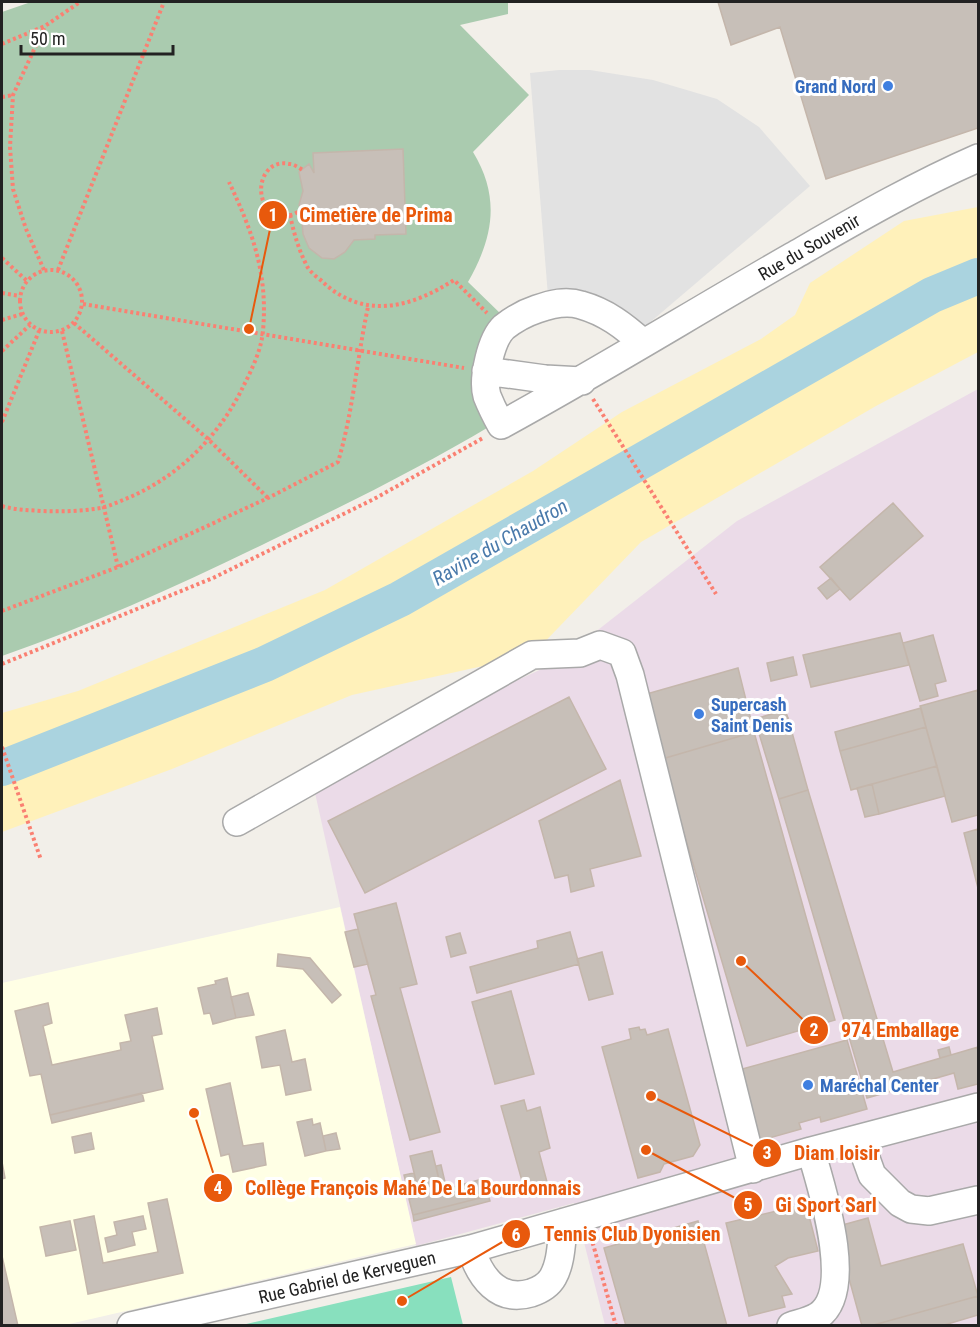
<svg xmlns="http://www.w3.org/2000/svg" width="980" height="1327" font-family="'Roboto Condensed',sans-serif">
  <rect width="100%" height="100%" fill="#f2efe9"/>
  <path fill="#ebdbe8" d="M978,389V1325H605L574,1203L416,1246L311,775L557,662L737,521Z"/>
  <path fill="#ffffe5" d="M340,907L416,1244L65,1325H2V983Z"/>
  <path fill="#fff1ba" d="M978,207V352L876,406L641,542L532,655L352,695L172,769L2,832V713L78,691L325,590L533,471L622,412L761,339L795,315L810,283L904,221Z"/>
  <path fill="#aacbaf" d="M31,2H508V14L460,25L529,95L473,152C501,198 493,238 468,282L504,317L492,425C420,468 345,505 270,541C182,584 94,624 2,656V12Z"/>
  <path fill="#88e0be" d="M451,1277L463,1325H242Z"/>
  <path fill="#e2e2e2" d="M559,70H590L653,80L717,99L759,127L810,186L641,330L548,296L530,73Z"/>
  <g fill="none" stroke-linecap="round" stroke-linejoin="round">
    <path stroke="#aad3df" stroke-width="36" d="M2,768L265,664L400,599L932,295L978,276"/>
  </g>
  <path fill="#c7bfb8" stroke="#c4b6ab" stroke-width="1.5" d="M718,2H978V128L826,179L780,27L731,45Z
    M403,149L406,234L375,235V239L354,240L345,252L334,259L322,258L309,248L303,234L302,221L306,213L299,205L303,191L299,172L309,164L314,173L313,153Z
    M893,503L923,536L850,600L820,567Z
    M831,578L840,589L827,599L818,588Z
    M900,633L909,665L811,687L803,655Z
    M933,635L946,681L935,684L938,696L920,701L903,643Z
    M793,657L797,675L771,681L767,663Z
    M738,668L754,732L662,759L643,695Z
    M978,690V815L952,822L920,706Z
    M569,697L606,769L365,893L328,821Z
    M921,708L926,727L840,751L835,732Z
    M785,710L788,718L757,727L755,719Z
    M788,718L808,790L779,799L757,727Z
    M926,727L937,766L851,790L840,751Z
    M754,732L835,1020L747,1046L662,759Z
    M937,766L945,796L879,814L872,784Z
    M620,780L641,856L590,869L594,886L571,892L568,875L555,878L539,821Z
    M872,784L879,814L865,817L857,788Z
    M808,790L893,1072L978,1047V1084L958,1089L954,1073L867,1098L779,799Z
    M978,829V888L964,833Z
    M396,903L417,984L400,988L440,1132L410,1140L371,996L376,995L354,914Z
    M358,929L368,964L354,967L345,932Z
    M570,932L579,964L477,993L470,967L538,948L537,941Z
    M460,933L466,953L451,957L446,937Z
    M602,952L613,994L589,1000L577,959Z
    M278,954L310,958L341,995L332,1003L303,969L277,966Z
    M227,978L236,1018L213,1024L210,1013L204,1014L198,988L216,984L215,981Z
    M511,991L534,1074L495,1084L472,1002Z
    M248,993L254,1015L236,1018L231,997Z
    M48,1003L52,1023L43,1026L52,1065L121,1050L120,1043L131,1041L125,1015L157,1008L162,1034L152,1036L163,1089L50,1115L41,1074L30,1076L15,1011Z
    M639,1027L640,1030L645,1029L647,1035L668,1029L700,1145L693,1156L664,1164L660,1172L638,1178L602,1047L631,1039L629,1029Z
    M285,1030L292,1062L305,1059L311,1090L286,1095L280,1065L262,1068L256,1037Z
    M847,1040L867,1109L821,1122L820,1117L799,1123L801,1129L755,1142L735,1071Z
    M949,1047L951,1055L940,1058L938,1050Z
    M230,1083L243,1146L263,1143L266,1165L233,1172L229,1154L221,1156L206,1089Z
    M142,1093L144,1101L52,1123L50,1115Z
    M524,1100L527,1111L540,1107L550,1148L539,1152L547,1182L524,1188L501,1106Z
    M312,1119L313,1125L320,1123L326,1151L305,1156L297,1122Z
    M91,1133L94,1149L75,1153L72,1137Z
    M336,1133L340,1149L326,1151L323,1136Z
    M432,1151L440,1184L418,1189L410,1156Z
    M2,1162L5,1178L2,1179Z
    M441,1165L445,1182L440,1184L436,1166Z
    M414,1173L418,1189L408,1191L404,1175Z
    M484,1179L490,1201L414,1221L413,1215L484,1197L479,1180Z
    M479,1180L484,1197L413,1215L409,1199Z
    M167,1199L183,1273L88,1294L74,1220L94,1216L103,1263L158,1252L148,1203Z
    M806,1204L818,1251L788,1258L775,1266L792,1294L782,1296L785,1307L749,1316L726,1223Z
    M143,1216L146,1229L132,1232L135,1245L108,1252L105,1238L117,1235L114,1222Z
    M868,1218L881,1266L963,1244L978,1296L870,1326H862L835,1227Z
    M70,1221L76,1250L46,1256L40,1227Z
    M698,1221L727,1326H626L604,1248Z
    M2,1256L18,1326H2Z
    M978,1296V1315L941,1326H870Z"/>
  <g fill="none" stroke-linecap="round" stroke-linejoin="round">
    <g stroke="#a9a9a9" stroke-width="30">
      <path id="minor" d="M643,343C624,326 606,312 581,305C566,300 551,304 537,309C525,313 514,319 504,327C491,339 482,379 487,396C491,406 496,416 501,425C600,371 695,312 793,256C854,221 914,186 978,158
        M486,371L545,379L582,381
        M237,822L532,655L580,653L600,645L622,653L630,675L753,1169
        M859,1139L872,1175L900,1203L911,1209L929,1211L978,1200
        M471,1249C480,1277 498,1303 531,1293C540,1290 548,1286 553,1277C562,1261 561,1240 564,1222
        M131,1326L471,1249L811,1151L978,1107
        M791,1326C800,1323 810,1321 818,1316C856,1291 821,1186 811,1151"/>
    </g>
    <path stroke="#fa8072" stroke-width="4" stroke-dasharray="3 3" stroke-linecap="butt" d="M2,44L45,26L80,2
      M2,97L13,95
      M303,209C299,211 294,215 290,215C250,221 253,156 290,164C294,164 299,168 303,170
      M290,215C294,234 299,251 308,268C312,274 320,279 325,284C366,320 412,307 454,280L487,313
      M2,258L27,281
      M20 301a31 31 0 1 1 62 0a31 31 0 1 1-62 0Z
      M44,270L26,229L13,189L10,147L13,95L45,26
      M58,270L164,2
      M2,293L20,296
      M83,304L464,368
      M2,320L22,314
      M74,323L208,439L268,498
      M62,331L118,567
      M2,351L30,325
      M593,399L716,594
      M2,422L39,331
      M2,506C15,510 28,510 42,511C62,512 82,511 101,508C109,506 116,503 123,500C174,480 216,440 241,391C250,373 261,352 263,331C268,274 253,233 229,182
      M2,611L118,567L268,498L338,462C353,412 357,358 368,307
      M2,664L213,578L374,499L483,438
      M2,747L41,860
      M591,1237L616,1326"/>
    <use href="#minor" stroke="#fff" stroke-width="27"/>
  </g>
  <g fill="#3f7fe0" stroke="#fff" stroke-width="2">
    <circle cx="888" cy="86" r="6"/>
    <circle cx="699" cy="714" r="6"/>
    <circle cx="808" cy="1085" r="6"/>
  </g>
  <g text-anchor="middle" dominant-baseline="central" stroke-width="6" stroke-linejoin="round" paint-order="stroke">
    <g font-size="18" font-weight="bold" fill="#366cbe" stroke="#fff" text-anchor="start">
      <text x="876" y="86" text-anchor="end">Grand Nord</text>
      <text x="711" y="704">Supercash<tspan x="711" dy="21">Saint Denis</tspan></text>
      <text x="820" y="1085">Maréchal Center</text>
    </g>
    <g font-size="18" fill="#222" stroke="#fff">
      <text transform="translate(809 247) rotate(-30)">Rue du Souvenir</text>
      <text transform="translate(347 1277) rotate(-13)">Rue Gabriel de Kerveguen</text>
    </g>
    <g font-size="20" font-style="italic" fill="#4a7aab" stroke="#fff">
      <text transform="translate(500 542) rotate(-30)">Ravine du Chaudron</text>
    </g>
  </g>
  <path fill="none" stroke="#e8590c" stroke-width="2" d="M249 329L273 215M741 961L814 1030M651 1096L767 1153M194 1113L218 1188M646 1150L748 1205M402 1301L516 1234"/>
  <g fill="#e8590c" stroke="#fff" stroke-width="2">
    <circle cx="249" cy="329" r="6"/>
    <circle cx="741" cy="961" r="6"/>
    <circle cx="651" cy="1096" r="6"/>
    <circle cx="194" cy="1113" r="6"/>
    <circle cx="646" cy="1150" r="6"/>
    <circle cx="402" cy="1301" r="6"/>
    <circle cx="273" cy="215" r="15"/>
    <circle cx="814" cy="1030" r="15"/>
    <circle cx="767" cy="1153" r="15"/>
    <circle cx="218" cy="1188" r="15"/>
    <circle cx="748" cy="1205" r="15"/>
    <circle cx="516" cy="1234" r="15"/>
  </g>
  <g font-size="18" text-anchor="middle" font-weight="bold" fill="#fff">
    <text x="273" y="221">1</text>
    <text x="814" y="1036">2</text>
    <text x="767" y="1159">3</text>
    <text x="218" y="1194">4</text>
    <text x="748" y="1211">5</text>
    <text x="516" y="1241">6</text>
  </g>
  <g font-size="20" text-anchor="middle" font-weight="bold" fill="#e8590c" stroke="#fff" stroke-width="6" stroke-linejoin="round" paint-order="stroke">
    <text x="376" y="222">Cimetière de Prima</text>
    <text x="900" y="1037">974 Emballage</text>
    <text x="837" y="1160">Diam loisir</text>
    <text x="413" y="1195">Collège François Mahé De La Bourdonnais</text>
    <text x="826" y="1212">Gi Sport Sarl</text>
    <text x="632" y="1241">Tennis Club Dyonisien</text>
  </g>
  <rect width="980" height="1327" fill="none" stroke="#222222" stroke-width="6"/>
  <path d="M21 45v9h152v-9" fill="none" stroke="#222222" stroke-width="3"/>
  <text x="30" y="45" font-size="18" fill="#222222" stroke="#ffffff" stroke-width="4.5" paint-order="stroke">50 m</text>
</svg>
